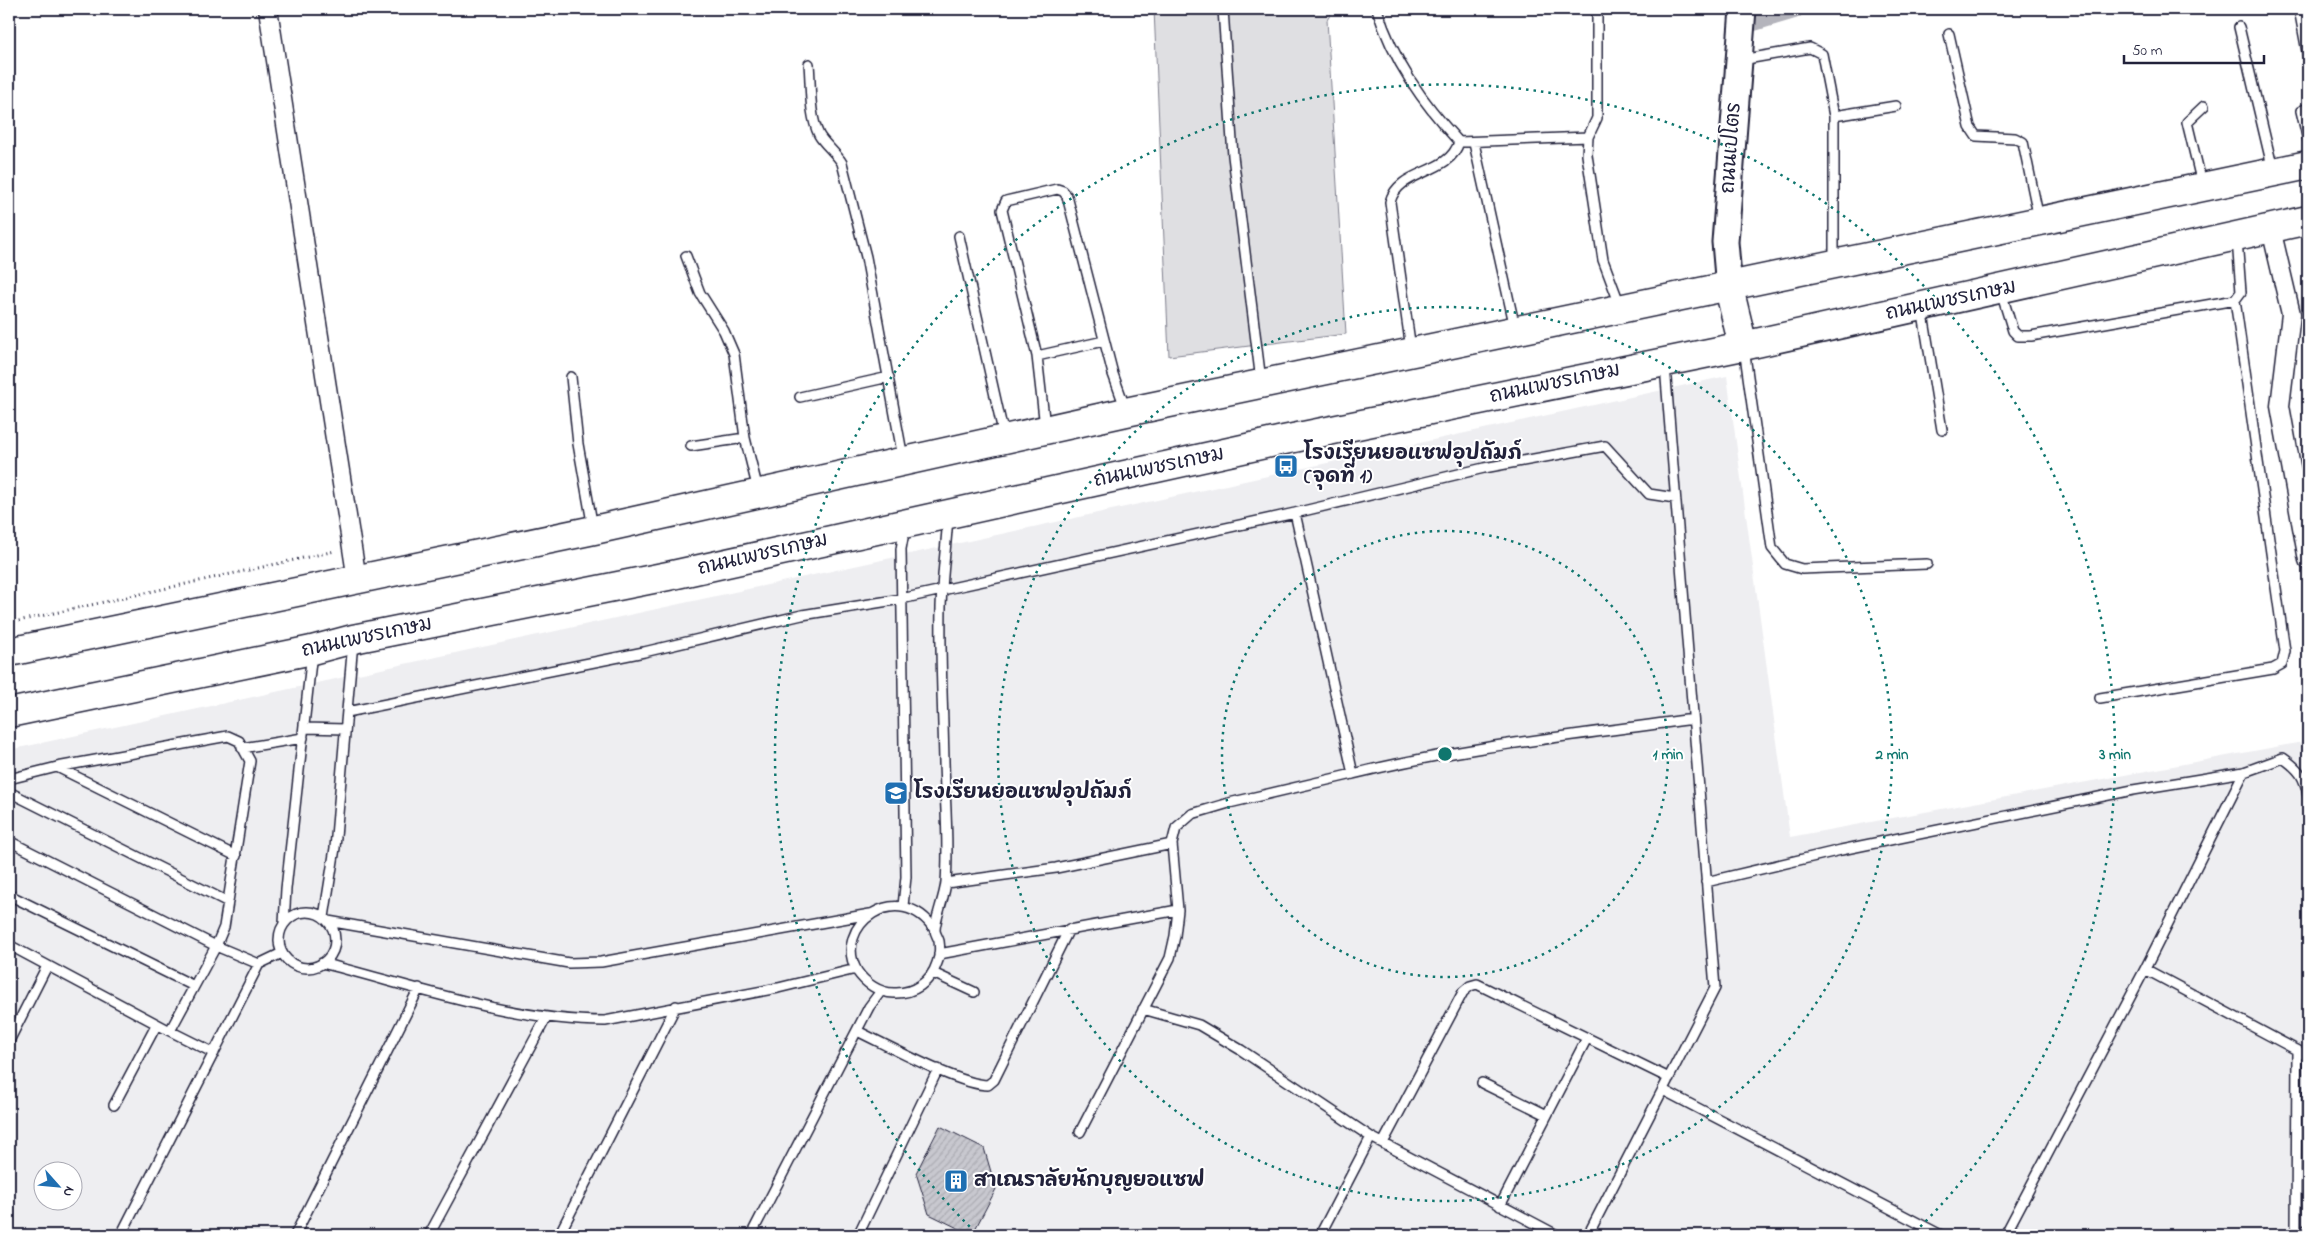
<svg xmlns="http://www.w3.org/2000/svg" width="2317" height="1244" font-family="'Indie Flower','Playpen Sans Thai',sans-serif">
  <defs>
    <pattern id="building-hatch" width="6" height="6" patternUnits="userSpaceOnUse" patternTransform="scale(1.25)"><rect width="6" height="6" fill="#c8c8cf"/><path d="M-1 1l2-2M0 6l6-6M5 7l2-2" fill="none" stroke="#acacb3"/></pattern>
  </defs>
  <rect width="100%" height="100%" fill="#fff"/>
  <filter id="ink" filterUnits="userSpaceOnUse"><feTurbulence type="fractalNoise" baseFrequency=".02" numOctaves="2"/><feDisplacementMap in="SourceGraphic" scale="10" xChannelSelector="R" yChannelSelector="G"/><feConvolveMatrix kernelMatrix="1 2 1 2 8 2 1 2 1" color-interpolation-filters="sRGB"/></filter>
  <g filter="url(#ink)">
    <path fill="#eeeef1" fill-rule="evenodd" d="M1727,376L1790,837L2308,741V1235H9V750ZM42,1172H72V1202H42Z"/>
    <path fill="#dfdfe2" stroke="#80808e" d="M1154,9H1334L1327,20L1346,334L1169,356Z"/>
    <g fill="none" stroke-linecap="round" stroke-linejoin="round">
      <path stroke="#b4b4bc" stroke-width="20" d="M1751,9L1754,21L1794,9"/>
    </g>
    <path fill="url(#building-hatch)" stroke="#22223b" d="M940,1126L984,1148L996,1189L972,1235L929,1214L916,1173Z"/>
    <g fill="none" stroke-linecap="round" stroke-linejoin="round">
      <g stroke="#22223b" stroke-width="12">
        <path id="lane" d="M1223,9L1233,156L1261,381
          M1377,9C1393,61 1423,103 1459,142L1588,137L1587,155L1603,260L1620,305
          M2299,9L2308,57
          M2239,27L2273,170
          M1949,34L1970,127L1976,136L2015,138L2023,142L2039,219
          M1741,60L1810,48L1822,54L1834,116
          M809,64C811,86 809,115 819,135C824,144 836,153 842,163L866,257L903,458
          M2308,108L2301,111L2308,140
          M1588,137L1597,118V9
          M1474,143L1515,328
          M2202,184L2187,122L2204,106
          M959,236L1004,436
          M686,256L700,293L724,331L734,354L745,438L758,490
          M1834,261V116L1896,106
          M2001,292L2013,331L2018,336H2031L2235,300L2241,292L2237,239
          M1922,308L1942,430
          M1744,348L1772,548L1785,564L1802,569L1927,564
          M1411,349L1390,202C1399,168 1449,176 1459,142
          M1037,356L1104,341
          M571,377L578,444L593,528
          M800,397L889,377
          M1045,427L1037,356L1002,210L1006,201L1057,189L1063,191L1067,196L1113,374L1126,410
          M691,446L745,438
          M2100,698L2273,669L2282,664L2285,651L2235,300
          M347,712L644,652L802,615L901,599L1295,513L1484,468L1605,446L1649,494L1675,498
          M305,728L345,729
          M242,748L303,738
          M57,767L236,856
          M1353,774C1464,746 1580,735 1693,719
          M9,779L57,767L228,736L239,741L250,761L224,927L216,946L170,1031L9,945
          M9,792L228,902
          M9,841L216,946L259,964
          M1706,882L1841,850L2133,790L2244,772L2283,758C2299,769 2305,777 2308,796
          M946,883L1056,868L1172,844
          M9,895L194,986
          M903,906L906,877L901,549L905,527
          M279 940a28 28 0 1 1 56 0a28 28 0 1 1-56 0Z
          M324,917L335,848L353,642
          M328,921L569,963L601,962L870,914
          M284,923L286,889L312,652
          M935,930C899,876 831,926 857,971C865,983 879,993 894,993C913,994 931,982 937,963C940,956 940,948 939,941C938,937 935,934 935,930C935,919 945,896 946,882C949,843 945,801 944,762C943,710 940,658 941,607C942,577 946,547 948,517
          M939,954L1178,910
          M322,963C413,986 511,1021 605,1021L778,988L856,969
          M2145,969L2308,1056
          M933,973L974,992
          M1143,1009L1199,1025L1241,1050L1371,1137L1557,1235
          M170,1031L214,1053
          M857,1031C887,1045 959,1085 988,1085L994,1080L1069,929
          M9,1041L47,966
          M2297,1050L2296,1235L2308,1229
          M1482,1083L1547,1115
          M1663,1090L1941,1235
          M114,1105L157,1024
          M1080,1132L1170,958L1175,936L1178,910L1172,844L1176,828L1192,814L1229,803L1353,774L1295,513
          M1383,1143L1463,992L1470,986L1477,984L1669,1078
          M1500,1206L1587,1038
          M121,1235L259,964L282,953
          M295,1235L419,988
          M429,1235L546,1018
          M559,1235L676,1006
          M751,1235L869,1007L881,991
          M858,1235L938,1069
          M1320,1235L1371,1137
          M1588,1235L1715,988L1665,366
          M2005,1235L2145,969L2244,772"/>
      </g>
      <g stroke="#22223b" stroke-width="21">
        <path id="street" d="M268,9L357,580
          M2271,229L2291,314L2280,406L2308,560"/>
      </g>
      <g stroke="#22223b" stroke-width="29">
        <path id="secondary" d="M1729,288L1725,242L1743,9"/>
      </g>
      <g stroke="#22223b" stroke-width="31">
        <path id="primary" d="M1729,288L1743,346
          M9,652L594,530L1126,412L2308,165
          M9,713L312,650L353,639L668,576L1279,441L1743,346L2308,220"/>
      </g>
      <path stroke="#22223b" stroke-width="3" stroke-dasharray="1 4" stroke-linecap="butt" d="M9,623L335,551"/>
      <use href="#lane" stroke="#fff" stroke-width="9"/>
      <use href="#street" stroke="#fff" stroke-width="18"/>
      <use href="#secondary" stroke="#fff" stroke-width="25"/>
      <use href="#primary" stroke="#fff" stroke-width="28"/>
    </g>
  </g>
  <g fill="none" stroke="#0f766e" stroke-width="2.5" stroke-dasharray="2.5 5">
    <circle cx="1445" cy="754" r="223"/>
    <circle cx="1445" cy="754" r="447"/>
    <path d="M975 1232A670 670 0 1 1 1915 1232"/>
  </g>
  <defs>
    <g id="bus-square" transform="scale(1.25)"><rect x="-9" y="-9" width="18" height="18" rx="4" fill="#1f6fb2" stroke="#fff"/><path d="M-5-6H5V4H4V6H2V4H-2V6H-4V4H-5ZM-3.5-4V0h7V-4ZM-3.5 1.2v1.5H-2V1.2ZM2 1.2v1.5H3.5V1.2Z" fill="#fff"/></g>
    <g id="school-square" transform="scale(1.25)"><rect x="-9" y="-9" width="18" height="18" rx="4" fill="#1f6fb2" stroke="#fff"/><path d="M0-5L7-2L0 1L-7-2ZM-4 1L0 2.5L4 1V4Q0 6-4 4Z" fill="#fff"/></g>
    <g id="building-square" transform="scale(1.25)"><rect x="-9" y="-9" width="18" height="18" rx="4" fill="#1f6fb2" stroke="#fff"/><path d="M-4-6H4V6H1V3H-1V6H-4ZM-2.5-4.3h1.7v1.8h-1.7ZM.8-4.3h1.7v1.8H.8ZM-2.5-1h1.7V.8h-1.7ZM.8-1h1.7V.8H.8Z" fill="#fff"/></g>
  </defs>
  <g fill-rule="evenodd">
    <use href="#bus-square" x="1286" y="466"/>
    <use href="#school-square" x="896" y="793"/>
    <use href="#building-square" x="956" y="1181"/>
  </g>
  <g text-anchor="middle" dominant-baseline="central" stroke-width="4" stroke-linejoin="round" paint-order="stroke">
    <g font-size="20" fill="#22223b" stroke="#fff">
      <text transform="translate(1732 148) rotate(-86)">ถนนเปโตร</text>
      <text transform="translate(1951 301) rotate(-12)">ถนนเพชรเกษม</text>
      <text transform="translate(1555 384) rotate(-12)">ถนนเพชรเกษม</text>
      <text transform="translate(1159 468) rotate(-12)">ถนนเพชรเกษม</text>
      <text transform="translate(763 555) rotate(-13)">ถนนเพชรเกษม</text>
      <text transform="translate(367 638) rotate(-12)">ถนนเพชรเกษม</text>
    </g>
    <g font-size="20" font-weight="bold" fill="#22223b" stroke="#fff" text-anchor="start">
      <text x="1304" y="454">โรงเรียนยอแซฟอุปถัมภ์<tspan x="1304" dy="23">(จุดที่ 1)</tspan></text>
      <text x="914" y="793">โรงเรียนยอแซฟอุปถัมภ์</text>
      <text x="974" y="1181">สาเณราลัยนักบุญยอแซฟ</text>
    </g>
  </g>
  <circle cx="1445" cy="754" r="8" fill="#0f766e" stroke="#fff" stroke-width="2.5"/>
  <g font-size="15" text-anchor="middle" font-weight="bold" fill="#0f766e" stroke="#fff" stroke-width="4" stroke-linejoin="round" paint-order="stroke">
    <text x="1668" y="759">1 min</text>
    <text x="1892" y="759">2 min</text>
    <text x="2115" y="759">3 min</text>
  </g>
  <rect width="2317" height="1244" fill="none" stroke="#fff" stroke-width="30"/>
  <rect x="15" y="15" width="2287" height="1214" fill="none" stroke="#22223b" stroke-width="2" filter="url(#ink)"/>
  <g transform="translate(58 1186) rotate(117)"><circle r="24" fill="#ffffff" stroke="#a7a7b1"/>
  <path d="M0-4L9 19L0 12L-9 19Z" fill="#1f6fb2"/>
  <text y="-8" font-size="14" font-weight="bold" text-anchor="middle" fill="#22223b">N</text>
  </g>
  <path d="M2124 55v8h140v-8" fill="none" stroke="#22223b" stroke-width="2.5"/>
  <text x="2132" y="55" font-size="15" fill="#22223b" stroke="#ffffff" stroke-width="4" paint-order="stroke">50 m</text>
</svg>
